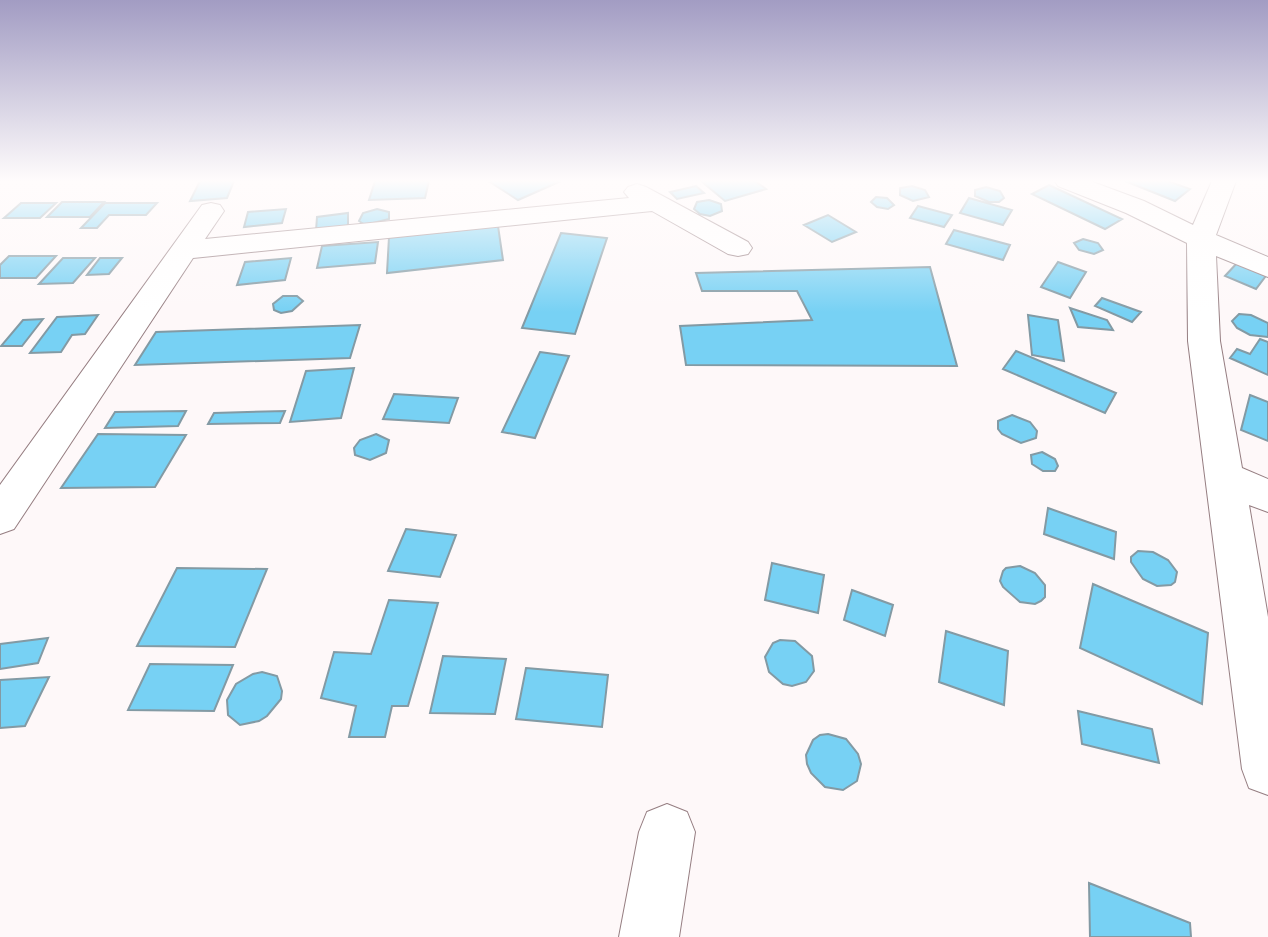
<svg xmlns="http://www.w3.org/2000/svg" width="1268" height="937" font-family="Lora,serif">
  <rect width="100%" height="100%" fill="#fef8f9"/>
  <path fill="#77d1f4" stroke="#839aa4" stroke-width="2" d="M200,181H234L227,198L190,201Z
    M375,181H429L425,198L369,200Z
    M493,181H561L518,200L490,182Z
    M701,181H755L766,189L725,201Z
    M1125,181H1168L1190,189L1175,201Z
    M1049,185L1122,219L1105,229L1032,194Z
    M696,186L704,193L677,199L670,192Z
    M912,186L925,190L929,197L913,201L900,195V188Z
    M986,187L1000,191L1004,198L999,202H989L975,196V190Z
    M876,197L887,198L894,205L888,209L877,207L871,202Z
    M969,198L1012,210L1003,225L960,213Z
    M709,200L721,204L722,211L710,216L700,214L694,209L697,202Z
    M62,202H104L90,217H47Z
    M21,203H56L40,218H4Z
    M105,203H157L146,215H109L97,228H81Z
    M918,206L952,215L944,227L910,218Z
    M286,209L282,223L244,227L248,212Z
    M377,209L389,212V219L365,225L359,221L363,213Z
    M348,213V227L316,231L317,217Z
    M828,215L856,232L832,242L804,225Z
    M498,226L503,260L387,273L389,237Z
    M954,230L1010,245L1003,260L946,244Z
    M561,233L607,238L575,334L522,328Z
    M1083,239L1098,243L1103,250L1094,254L1079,250L1074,243Z
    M378,242L375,263L317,268L322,246Z
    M9,256H56L36,278H0V265Z
    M63,258H95L73,283L39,284Z
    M100,258H122L109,274L87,275Z
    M291,258L285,280L237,285L245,262Z
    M1058,262L1086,272L1070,298L1041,287Z
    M1238,262L1268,273L1256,289L1225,276Z
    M930,267L957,366L686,365L680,326L812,320L797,291H702L696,273Z
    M283,296H297L303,301L292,311L281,313L274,310L273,304Z
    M1102,298L1141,312L1132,322L1095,306Z
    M1070,308L1107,320L1113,330L1078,327Z
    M1239,314L1251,315L1268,323V337L1250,335L1237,328L1232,321Z
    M98,315L85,334L72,335L61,352L30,353L57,317Z
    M1028,315L1058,320L1064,361L1032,355Z
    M43,319L22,346H1L23,320Z
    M360,325L350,358L135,365L156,332Z
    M1260,339L1268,342V375L1230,358L1237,349L1250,354Z
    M1016,351L1116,393L1105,413L1003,369Z
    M540,352L569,356L535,438L502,432Z
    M354,368L341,418L290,422L306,371Z
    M394,394L458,398L449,423L383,419Z
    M1250,395L1268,402V441L1241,430Z
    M186,411L178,426L105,428L115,412Z
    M285,411L280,423L208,424L214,413Z
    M1012,415L1030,422L1037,431L1036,438L1021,443L1002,434L998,429V421Z
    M98,434L186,435L155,487L61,488Z
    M376,434L389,440L386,453L370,460L355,455L354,448L360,440Z
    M1042,452L1055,459L1058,466L1055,471H1043L1032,464L1031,455Z
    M1048,508L1116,532L1114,559L1044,534Z
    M406,529L456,535L440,577L388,571Z
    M1138,551L1153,552L1168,560L1177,572L1175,582L1171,585L1157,586L1143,579L1131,562V557Z
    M772,563L824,575L818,613L765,600Z
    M1020,566L1035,573L1045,585V597L1041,601L1035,604L1020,602L1003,587L1000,581L1003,571L1006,568Z
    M177,568L267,569L235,647L137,646Z
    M1093,584L1208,633L1202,704L1080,648Z
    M852,590L893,605L885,636L844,620Z
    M389,600L438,603L408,706H392L385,737H349L356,706L321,698L334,652L371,654Z
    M946,631L1008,651L1004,705L939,682Z
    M48,638L38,663L0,669V644Z
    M780,640L795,641L812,656L814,671L806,682L792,686L783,684L769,672L765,657L773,643Z
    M443,656L506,659L495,714L430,713Z
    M150,664L233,665L214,711L128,710Z
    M526,668L608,675L602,727L516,719Z
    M262,672L277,676L282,691L281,699L267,716L259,721L240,725L228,715L227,700L236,684L253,674Z
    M49,677L25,726L0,728V680Z
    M1078,711L1152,729L1159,763L1082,744Z
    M828,734L846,739L858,754L861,764L857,781L843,790L825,787L811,773L807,764L806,755L813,740L820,735Z
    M1089,883L1190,923L1191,937H1090Z"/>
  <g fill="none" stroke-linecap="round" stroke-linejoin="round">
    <g stroke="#967e82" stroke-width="2">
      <path id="minor" d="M1055,181H1090L1144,201L1193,225L1212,181H1236L1216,235L1268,257V277L1216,256L1220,341L1242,468L1268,479V512L1249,505L1268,617V795L1249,788L1242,769L1188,341L1187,243L1126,213L1058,186Z
        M637,184L646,187L748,242L752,248L748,254L738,256L728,254L652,211L193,258L14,529L0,534V485L202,205L211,203L220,205L224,211L205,239L629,198L624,192L628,187Z
        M667,804L687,812L695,832L679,937H619L639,832L647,812Z"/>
    </g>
    <use href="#minor" fill="#fff" fill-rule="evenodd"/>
  </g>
  <linearGradient id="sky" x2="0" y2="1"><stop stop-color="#a29cc3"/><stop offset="0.58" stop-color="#fffcfc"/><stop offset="1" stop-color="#fffcfc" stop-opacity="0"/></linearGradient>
  <rect width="1268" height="312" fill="url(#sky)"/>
</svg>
